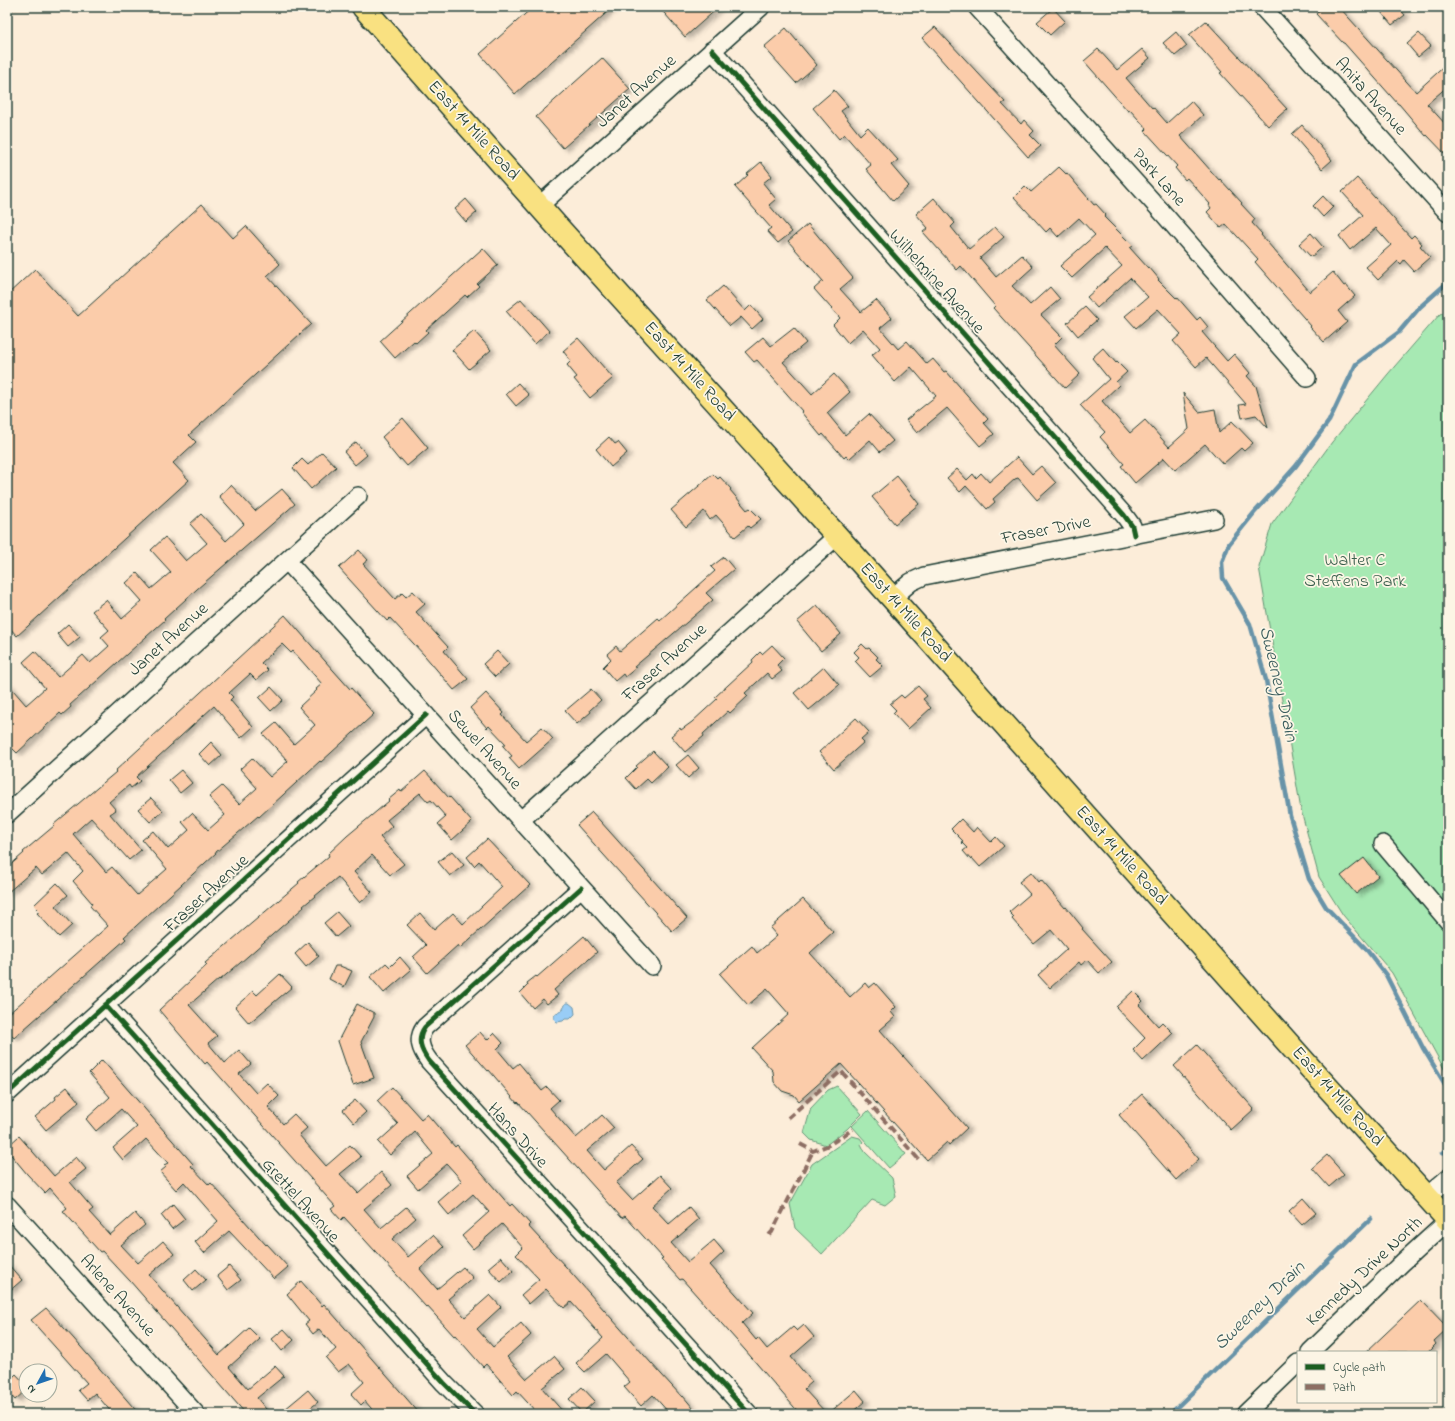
<svg xmlns="http://www.w3.org/2000/svg" width="1455" height="1421" font-family="'Indie Flower',sans-serif">
  <defs>
    <filter id="shadow"><feDropShadow dx="4.5" dy="2.5" stdDeviation="2" flood-color="#0004"/></filter>
  </defs>
  <rect width="100%" height="100%" fill="#fcedd9"/>
  <filter id="ink" filterUnits="userSpaceOnUse"><feTurbulence type="fractalNoise" baseFrequency=".025" numOctaves="2"/><feDisplacementMap in="SourceGraphic" scale="8" xChannelSelector="R" yChannelSelector="G"/><feConvolveMatrix kernelMatrix="1 2 1 2 8 2 1 2 1" color-interpolation-filters="sRGB"/></filter>
  <g filter="url(#ink)">
    <path fill="#a7e9b3" stroke="#639374" d="M1448,310V1076L1392,973L1343,915L1319,877L1301,810L1259,567L1272,524L1332,442L1388,374L1440,314Z
      M837,1086L862,1114L847,1129L826,1145L811,1140L804,1133L811,1108L828,1090Z
      M868,1111L906,1154L889,1168L852,1126Z
      M852,1136L860,1138L863,1142L861,1144L865,1152L892,1178L896,1196L885,1205L872,1200L822,1254L795,1228L790,1204L812,1164Z"/>
    <path fill="#99cdf6" stroke="#6893a8" d="M566,1003H569L574,1007L575,1014L570,1019H565L563,1021L557,1022L554,1019V1016L556,1013L562,1011Z"/>
    <g fill="none" stroke-linecap="round" stroke-linejoin="round">
      <path stroke="#6893a8" stroke-width="4.5" d="M1448,282L1420,307L1399,332L1356,364L1329,421L1296,466L1254,513L1229,544L1222,562L1223,578L1250,624L1266,680L1290,816L1309,879L1326,907L1366,949L1386,975L1423,1048L1448,1089
        M1442,1153L1448,1148
        M1170,1414L1371,1219"/>
    </g>
    <path fill="#fbccaa" stroke="#1f3d34" fill-rule="evenodd" filter="url(#shadow)" d="M533,7H613L515,94L480,54Z
      M659,7H719L685,37Z
      M1322,7H1339L1416,92L1448,63V86L1427,104L1448,127V157L1427,135L1426,136L1399,104H1398L1344,43H1343L1316,14Z
      M1387,7H1398L1405,15L1392,25L1381,12Z
      M1053,8L1065,21L1050,35L1037,22Z
      M1206,21L1287,109L1268,126L1220,73L1222,72L1189,35Z
      M935,27L1005,102L1002,104L1021,124L1024,120L1034,131L1030,135L1041,146L1028,157L922,38Z
      M786,28L817,65L796,83L764,47Z
      M1176,32L1187,46L1175,56L1163,43Z
      M1419,33L1431,46L1418,57L1407,44Z
      M1098,49L1117,70L1142,49L1150,58L1126,78L1152,108L1153,107L1167,123L1191,101L1203,115L1180,136L1219,180L1220,179L1242,203L1241,204L1255,219L1252,223L1262,234L1261,235L1310,292L1333,272L1344,286L1346,285L1355,296L1338,311L1347,322L1324,342L1310,327L1311,326L1255,262L1258,259L1226,224L1221,228L1207,212L1211,208L1209,205L1210,204L1187,178L1185,180L1175,168L1177,166L1145,131L1147,129L1130,110L1128,111L1084,61Z
      M602,58L630,89L563,148L536,117Z
      M834,90L848,106L841,111L860,135L868,127L898,160L891,165L909,186L893,201L866,169L871,165L844,134L839,139L813,108Z
      M1302,125L1332,160L1322,169L1292,134Z
      M761,162L772,176L763,183L776,199L769,205L792,232L778,243L767,231L771,228L735,187L748,175L747,174Z
      M1059,167L1066,174L1067,173L1094,205L1096,204L1106,215L1104,217L1133,246L1130,248L1148,268L1149,267L1159,279L1158,280L1176,298L1177,297L1197,320L1200,317L1208,327L1202,332L1227,361L1234,354L1250,373L1247,376L1256,386L1268,428L1256,415L1242,418L1239,405L1246,404L1206,358L1196,367L1173,341L1181,334L1158,309L1136,328L1125,316L1148,297L1130,278L1097,308L1087,297L1122,266L1105,248L1072,278L1060,266L1095,235L1079,218L1058,237L1050,228L1046,232L1014,197L1025,186L1031,192Z
      M1357,178L1411,238L1414,235L1422,244L1420,246L1430,257L1414,271L1404,260L1401,264L1398,261L1378,280L1366,267L1391,245L1376,228L1350,250L1339,236L1363,215L1342,192Z
      M1323,196L1333,207L1323,217L1313,206Z
      M934,198L955,223L951,227L969,249L995,227L1004,237L980,258L996,277L1022,255L1033,267L1012,286L1030,305L1050,287L1060,299L1041,315L1062,337L1054,345L1080,374L1065,388L993,308L995,306L961,266L957,270L923,232L928,228L916,214Z
      M466,199L477,212L466,222L455,209Z
      M202,204L233,238L246,226L280,264L267,276L311,324L189,435L196,442L173,463L189,480L17,636L7,625V295L35,269L78,316Z
      M808,224L853,278L840,289L861,312L876,300L892,318L880,328L898,349L907,341L927,364L933,359L944,372L946,371L988,419L984,423L994,434L980,446L947,408L917,433L906,420L936,396L911,367L895,382L872,355L880,348L863,329L848,343L833,325L840,318L814,289L823,281L788,241Z
      M1311,233L1323,247L1311,257L1299,244Z
      M483,248L498,265L477,284L479,286L467,297L465,295L426,330L428,332L416,343L414,341L395,358L380,341Z
      M723,286L745,311L751,305L763,319L752,329L741,317L730,326L707,300Z
      M521,299L549,331L535,344L506,311Z
      M1085,307L1097,320L1078,336L1067,323Z
      M794,328L806,343L783,362L812,394L834,374L850,392L827,413L845,435L869,414L893,441L880,452L870,440L849,459L846,456L844,458L823,434L821,436L801,412L802,411L757,360L754,362L745,352L763,337L771,346Z
      M474,331L491,350L469,369L452,350Z
      M578,338L613,378L590,398L574,379L577,377L567,365L571,361L563,351Z
      M1103,348L1116,363L1117,362L1127,372L1116,382L1119,385L1102,401L1130,433L1145,420L1169,447L1189,429L1183,393L1199,412L1215,409L1219,433L1232,421L1253,443L1244,451L1241,448L1223,464L1205,444L1175,470L1164,458L1135,483L1121,466L1124,464L1100,437L1105,432L1080,405L1109,379L1092,358Z
      M518,383L529,395L516,406L506,394Z
      M403,418L428,448L407,466L401,459L399,460L386,444L387,443L382,437Z
      M609,437L615,444L618,442L627,453L611,467L596,449Z
      M356,442L367,455L355,465L344,452Z
      M322,452L336,467L311,489L293,468L302,459L308,465Z
      M1017,457L1032,474L1041,466L1056,483L1037,500L1018,478L1015,479L993,499L995,502L987,509L966,486L960,492L947,478L957,469L967,480L973,474L976,478L981,473L989,482Z
      M713,474L718,479L720,477L731,489L730,490L747,510L750,508L761,519L750,528L748,526L735,537L716,515L710,520L704,511L686,527L671,510Z
      M897,476L919,504L895,524L872,497Z
      M231,485L255,511L282,489L295,504L197,589L164,619L165,620L70,705L71,707L62,715L60,713L17,753L7,743V683L26,705L45,688L23,662L35,651L58,677L83,655L90,663L109,646L101,637L109,630L92,611L106,600L122,619L142,601L126,583L137,573L151,589L171,572L151,550L165,537L186,561L207,543L190,524L201,514L226,541L244,524L219,496Z
      M359,550L368,560L363,564L395,599L402,593L406,597L413,591L425,604L416,612L448,647L444,651L468,679L454,690L425,656L390,618L387,621L339,568Z
      M724,557L734,569L706,593L713,600L634,667L636,668L625,677L623,674L615,681L603,667L611,659L607,654L616,646L620,651L658,618L660,620L715,571L711,567Z
      M817,605L841,634L821,651L797,622Z
      M285,615L325,661L350,689L351,688L374,714L321,762L320,761L259,817L258,816L216,852V853L124,937L126,939L14,1038L7,1030V1015L108,926L90,906L92,903L73,881L83,871L68,853L42,875L36,868L7,893V868L24,853L23,852L54,826L53,825L116,772L115,771ZM282,644L291,653L293,651L322,684L316,689L317,690L299,707L315,725L294,744L276,723L263,734L288,761L270,777L252,758L240,769L257,788L239,804L222,786L209,797L225,815L208,830L192,813L182,822L189,830L168,849L153,831L142,840L167,869L137,895L112,867L106,872L73,834L91,818L129,860L141,850L110,814L116,810L109,802L129,785L131,788L140,781L136,777L214,706L241,738L253,727L230,700L233,697L229,693L250,674L256,680L268,670L261,663Z
      M68,624L80,637L68,647L57,634Z
      M862,644L867,649L869,648L878,657L876,659L883,666L870,677L855,661L859,657L854,652Z
      M772,645L784,658L777,665L782,671L772,679L767,673L745,693L748,696L730,713L728,711L703,734L704,736L685,752L671,736L680,728L681,730L692,722L717,699L715,697L753,662L752,660L760,652L762,654Z
      M497,651L509,664L495,677L483,664Z
      M824,667L839,685L809,710L794,693Z
      M918,686L927,696L923,699L931,708L908,729L893,713L896,710L890,704L901,695L904,698Z
      M271,687L283,700L271,711L259,698Z
      M591,689L601,700L590,710L591,712L577,724L565,711Z
      M486,693L504,713L502,715L526,741L542,727L553,739L519,769L509,758L512,756L503,746L506,744L489,726L487,728L470,708Z
      M856,718L869,732L861,739L864,742L834,769L819,752Z
      M211,742L222,755L210,766L199,754Z
      M653,751L668,767L651,783L647,779L636,789L626,778L637,767L636,766Z
      M688,755L699,768L688,778L676,765Z
      M181,770L192,783L180,793L169,780Z
      M425,771L449,798L450,797L472,822L452,840L438,824L446,817L431,800L428,802L420,793L387,820L392,826L380,837L404,864L390,875L372,855L354,872L372,892L360,903L338,877L303,906L304,907L240,963L220,980L219,979L189,1005L217,1036L208,1043L225,1063L239,1050L251,1064L239,1074L256,1093L267,1083L279,1096L268,1107L283,1124L294,1114L307,1128L299,1135L326,1166L350,1145L361,1157L340,1174L358,1193L381,1172L392,1185L364,1209L381,1228L406,1207L416,1218L392,1239L408,1257L433,1235L444,1247L420,1269L437,1289L463,1267L473,1278L448,1299L465,1317L490,1295L501,1307L477,1329L493,1347L521,1323L531,1335L507,1357L527,1379L554,1356L565,1369L542,1388L565,1414H538L517,1391L513,1395L486,1364L483,1367L455,1335L454,1336L427,1306L426,1307L344,1217L341,1220L331,1209L335,1206L207,1062L205,1064L159,1010L207,965L205,963L299,883L298,882L329,856L328,854L347,836L389,801L388,800L400,790L401,792Z
      M151,798L163,811L150,822L138,809Z
      M592,812L687,918L672,931L577,825Z
      M961,819L973,832L977,827L991,842L996,837L1004,846L980,867L972,858L971,860L963,851L967,848L961,842L963,841L951,829Z
      M487,839L530,885L460,948L458,945L427,973L413,957L426,945L407,925L420,913L434,930L453,913L463,924L502,887L479,861L474,866L467,857Z
      M452,851L464,865L450,876L438,862Z
      M1364,858L1378,876L1356,894L1341,876Z
      M1031,872L1039,882L1041,880L1065,908L1066,907L1083,928L1082,929L1112,962L1099,973L1087,960L1081,965L1079,962L1050,988L1038,975L1067,949L1051,930L1034,944L1012,919L1014,917L1009,912L1030,894L1019,882Z
      M57,883L68,895L55,906L72,925L59,937L37,913L40,911L34,905Z
      M803,899L833,932L810,953L850,997L865,983L869,988L875,983L896,1007L891,1012L895,1017L880,1030L967,1128L949,1145L947,1142L927,1160L841,1064L799,1101L794,1095L782,1091L774,1082L773,1071L752,1048L789,1014L767,989L748,1005L720,974L752,946L757,953L777,936L770,928Z
      M337,912L349,926L336,937L324,923Z
      M584,936L597,952L554,990L558,995L547,1004L543,999L533,1008L520,993L528,985L527,983L536,976L537,977Z
      M308,942L317,953L316,954L319,956L306,967L295,954Z
      M400,957L411,970L384,993L370,977L386,963L390,967Z
      M335,966H340L352,971L344,987L329,979Z
      M280,974L292,987L249,1023L235,1007L253,991L257,995Z
      M1133,991L1143,1001L1139,1005L1158,1026L1162,1022L1173,1033L1143,1061L1133,1050L1145,1038L1116,1007Z
      M357,1004L374,1013V1017L361,1042L374,1078L353,1085L338,1041Z
      M480,1032L487,1040L494,1033L503,1043L497,1049L513,1068L519,1063L542,1091L547,1087L559,1100L550,1108L576,1138L602,1115L614,1128L587,1151L604,1170L631,1146L643,1159L616,1183L632,1200L660,1175L672,1188L652,1206L669,1224L689,1207L699,1219L671,1243L688,1262L714,1240L724,1252L710,1265L753,1313L742,1323L756,1340L758,1338L767,1349L793,1327L797,1331L804,1325L814,1337L791,1357L812,1382L804,1389L827,1414H800L745,1350L682,1279L680,1280L661,1259L663,1258L625,1216L622,1218L518,1102L517,1103L489,1070L488,1071L465,1045Z
      M1197,1045L1254,1109L1231,1130L1174,1066Z
      M102,1060L193,1164L191,1166L209,1185L211,1183L266,1245L267,1244L288,1267L274,1279L229,1231L204,1253L195,1242L218,1221L184,1182L176,1190L160,1172L166,1167L164,1165L168,1163L146,1139L123,1160L113,1148L137,1127L121,1109L96,1131L86,1119L110,1097L89,1073Z
      M67,1087L79,1102L46,1130L35,1117L56,1099L55,1097Z
      M392,1087L421,1119L427,1114L455,1147L457,1145L510,1206L512,1204L530,1224L528,1226L566,1267L651,1363L682,1397L683,1396L698,1414H670L653,1395L641,1406L624,1387L630,1382L606,1354L585,1372L576,1363L603,1338L571,1302L564,1308L546,1289L529,1304L521,1295L539,1279L516,1255L523,1248L502,1224L473,1249L462,1236L489,1212L473,1194L449,1215L438,1202L462,1181L447,1164L418,1189L407,1176L433,1154L415,1132L390,1155L378,1142L398,1124L377,1101Z
      M1142,1094L1199,1159L1176,1180L1119,1115Z
      M355,1100L366,1112L354,1123L343,1110Z
      M19,1136L54,1176L76,1157L86,1169L70,1182L93,1209L89,1212L110,1235L135,1213L145,1225L121,1245L138,1263L163,1241L174,1254L149,1275L219,1355L249,1328L260,1339L229,1367L248,1389L275,1366L284,1376L257,1398L270,1414H246L130,1281L102,1251L100,1252L63,1211L67,1208L50,1188L45,1193L27,1174L7,1150V1147Z
      M1327,1155L1344,1174L1329,1187L1312,1168Z
      M1303,1198L1316,1213L1302,1225L1289,1211Z
      M173,1204L185,1219L172,1229L161,1215Z
      M501,1257L513,1271L501,1282L488,1268Z
      M7,1263L22,1280L7,1293Z
      M229,1266L241,1280L228,1290L217,1276Z
      M196,1269L206,1280L193,1291L184,1280Z
      M301,1281L322,1306L324,1304L420,1414H376L365,1401L361,1405L351,1394L364,1382L349,1364L338,1372L326,1358L336,1349L319,1329L313,1334L305,1324L309,1321L287,1294Z
      M1421,1300L1448,1328L1434,1341L1436,1344L1428,1352H1366Z
      M46,1308L74,1339L139,1414H113L95,1393L87,1400L78,1390L87,1383L31,1320Z
      M284,1329L294,1340L282,1351L272,1339Z
      M16,1374L26,1385V1390L15,1400L7,1391V1383Z
      M582,1387L595,1401L582,1413L569,1399Z
      M308,1390L318,1402L303,1414H279Z
      M856,1390L865,1401L850,1414H828Z"/>
    <g fill="none" stroke-linecap="round" stroke-linejoin="round">
      <g stroke="#1f3d34" stroke-width="20">
        <path id="minor" d="M977,7L1162,212L1307,378
          M1262,7L1448,213
          M712,50L1124,515L1132,526L1134,535
          M539,206L761,7
          M287,561L652,966
          M892,598L911,582L924,576L1214,519
          M7,814L358,496
          M521,820L837,536
          M1383,844L1448,921
          M581,888L425,1027C416,1039 421,1050 429,1061L749,1414
          M105,1005L444,1383L475,1414
          M7,1094L426,715
          M1426,1197L1448,1178
          M7,1205L196,1414
          M1310,1352L1403,1262L1448,1221
          M1245,1414L1298,1363"/>
      </g>
      <g stroke="#1f3d34" stroke-width="25">
        <path id="major" d="M363,7L557,226L837,536L1312,1070L1448,1220"/>
      </g>
      <use href="#minor" stroke="#fcf5e5" stroke-width="17"/>
      <use href="#major" stroke="#f9e181" stroke-width="22"/>
      <path stroke="#1f3d34" stroke-width="3" stroke-dasharray="6 3" stroke-linecap="butt" d="M7,9L21,7"/>
      <path stroke="#8d6e63" stroke-width="4" stroke-dasharray="8 4" stroke-linecap="butt" d="M788,1118L841,1071L920,1161
        M800,1144L813,1151L829,1145L853,1129
        M769,1235L772,1232L813,1151"/>
      <g stroke="#fcf5e5" stroke-width="8">
        <path id="cycleway" d="M712,50L1124,515L1132,526L1134,535
          M581,888L425,1027C416,1039 421,1050 429,1061L749,1414
          M105,1005L444,1383L475,1414
          M7,1094L426,715"/>
      </g>
      <use href="#cycleway" stroke="#1b5e20" stroke-width="5"/>
    </g>
  </g>
  <g text-anchor="middle" dominant-baseline="central" stroke-width="3.5" stroke-linejoin="round" paint-order="stroke">
    <g font-size="18" fill="#1f3d34" stroke="#fcf5e5">
      <text transform="translate(637 92) rotate(-42)">Janet Avenue</text>
      <text transform="translate(1370 97) rotate(48)">Anita Avenue</text>
      <text transform="translate(473 131) rotate(48)">East 14 Mile Road</text>
      <text transform="translate(1158 178) rotate(48)">Park Lane</text>
      <text transform="translate(936 282) rotate(48)">Wilhelmine Avenue</text>
      <text transform="translate(689 372) rotate(48)">East 14 Mile Road</text>
      <text transform="translate(1046 531) rotate(-11)">Fraser Drive</text>
      <text transform="translate(905 613) rotate(48)">East 14 Mile Road</text>
      <text transform="translate(169 640) rotate(-42)">Janet Avenue</text>
      <text transform="translate(665 663) rotate(-42)">Fraser Avenue</text>
      <text transform="translate(484 750) rotate(48)">Sewel Avenue</text>
      <text transform="translate(1121 856) rotate(48)">East 14 Mile Road</text>
      <text transform="translate(207 894) rotate(-42)">Fraser Avenue</text>
      <text transform="translate(1337 1097) rotate(48)">East 14 Mile Road</text>
      <text transform="translate(517 1136) rotate(48)">Hans Drive</text>
      <text transform="translate(300 1201) rotate(48)">Grettel Avenue</text>
      <text transform="translate(1365 1272) rotate(-43)">Kennedy Drive North</text>
      <text transform="translate(117 1296) rotate(48)">Arlene Avenue</text>
    </g>
    <g font-size="18" fill="#3a5f4d" stroke="#fcf5e5">
      <text x="1355" y="561">Walter C<tspan x="1355" dy="21">Steffens Park</tspan></text>
    </g>
    <g font-size="19" font-style="italic" fill="#375a5b" stroke="#fcf5e5">
      <text transform="translate(1278 684) rotate(77)">Sweeney Drain</text>
      <text transform="translate(1260 1306) rotate(-44)">Sweeney Drain</text>
    </g>
  </g>
  <rect width="1455" height="1421" fill="none" stroke="#fcf5e5" stroke-width="24"/>
  <rect x="12" y="12" width="1431" height="1397" fill="none" stroke="#1f3d34" stroke-width="1.5" filter="url(#ink)"/>
  <rect x="1297" y="1351" width="140" height="52" fill="#fcf5e5" stroke="#a4ab9e"/>
  <rect x="1305" y="1364" width="20" height="6" fill="#1b5e20" stroke="#a4ab9e"/>
  <text x="1333" y="1371" font-size="12" fill="#1f3d34">Cycle path</text>
  <rect x="1305" y="1384" width="20" height="6" fill="#8d6e63" stroke="#a4ab9e"/>
  <text x="1333" y="1391" font-size="12" fill="#1f3d34">Path</text>
  <g transform="translate(38 1383) rotate(230)"><circle r="19" fill="#fcf5e5" stroke="#a4ab9e"/>
  <path d="M0-3L7 15L0 10L-7 15Z" fill="#1f6fb2"/>
  <text y="-6" font-size="11" font-weight="bold" text-anchor="middle" fill="#1f3d34">N</text>
  </g>
</svg>
